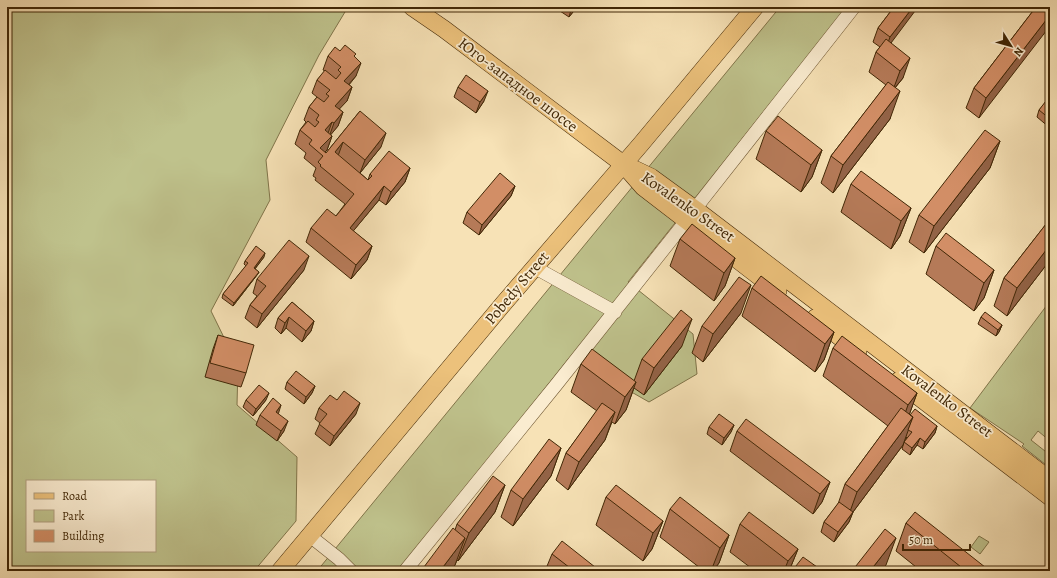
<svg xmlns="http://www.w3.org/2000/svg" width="1057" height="578" font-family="Alegreya,serif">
  <rect width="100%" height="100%" fill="#f7e2b6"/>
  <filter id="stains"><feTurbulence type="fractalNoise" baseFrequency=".005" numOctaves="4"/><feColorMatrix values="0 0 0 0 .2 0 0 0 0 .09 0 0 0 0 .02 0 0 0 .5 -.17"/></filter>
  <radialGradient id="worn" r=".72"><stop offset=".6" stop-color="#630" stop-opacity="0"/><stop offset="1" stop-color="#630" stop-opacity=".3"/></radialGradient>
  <path fill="#bfc28c" stroke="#807449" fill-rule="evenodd" d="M7,7H348L319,55L266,160L270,200L211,311L238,366L237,405L297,457L296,521L254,571H7ZM27,481H155V551H27Z
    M780,7H847L628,282L693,334L697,374L649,402L570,357L400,571H317Z
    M1050,301V441L1038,431L1031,440L1050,455V468L1022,446L1024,444L970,408Z
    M979,536L989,542L980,554L971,547Z"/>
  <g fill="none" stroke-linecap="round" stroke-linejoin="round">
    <g stroke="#6e5632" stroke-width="14">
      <path id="minor" d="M695,209L854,7
        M534,267L615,312
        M310,536L339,559L351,571
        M405,571L556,385L686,221"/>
    </g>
    <g stroke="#412706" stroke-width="18">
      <path id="major" d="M412,7L444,29L623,164L643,187L778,291
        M628,166L651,177L695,209L1050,480
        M815,318L858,351
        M898,381L1050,497
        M280,571L504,303L641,144L755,7"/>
    </g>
    <use href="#minor" stroke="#faecd0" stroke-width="13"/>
    <use href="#major" stroke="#ecc17b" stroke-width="17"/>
  </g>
  <path fill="#b57a58" stroke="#412706" d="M554,7H577L569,17Z
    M894,7L891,43L903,78L895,88L890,119L833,193L821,183L831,156L886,85L869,72L876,52L880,47L873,42L878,28Z
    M1036,7L979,118L966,108L974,88Z
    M340,51L355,57L356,76L349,85L352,87L347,101L339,109L343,112L338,126L330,135L332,136L327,150L325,152L326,153L360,111L381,147L360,173L368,180L370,174L410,168L405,182L386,205L379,200L353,231L372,246L367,260L351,279L306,242L311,228L336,216L345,204L315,180L316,178L313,176L316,168L304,158L306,153L295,144L300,130L306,122L304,120L309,107L317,97L312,93L317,80L325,71L323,70L328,56Z
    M458,87L484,101L476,113L454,97Z
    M1050,98V128L1037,117L1039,110Z
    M766,131L822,150L812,177L801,192L756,159Z
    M1000,141L990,168L924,253L909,242L919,215Z
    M851,184L911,208L900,236L891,249L841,212Z
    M515,186L511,196L479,235L463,223L467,212Z
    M1050,219V260L1007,316L994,306L1004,278Z
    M680,239L735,258L725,286L714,301L670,266Z
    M936,246L994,270L984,298L974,311L926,274Z
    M264,257L255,269L259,272L257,275L233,306L222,298L223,294L246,266L244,264L245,261Z
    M304,270L257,328L245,318L250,305L257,296L253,293L257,279Z
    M752,288L834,332L824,360L815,372L742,316Z
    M292,302L314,321L311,331L302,342L286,328L281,334L275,328L278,318Z
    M741,313L703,362L692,353L702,326Z
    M981,317L1002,325L999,332L996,336L978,324Z
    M218,335L246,373L241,387L205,377L213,349Z
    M682,346L644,395L634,388L626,410L615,424L612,422L605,440L568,490L556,480L566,453L597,411L571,392L581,364L634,381L642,359Z
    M833,348L917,393L909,415L937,426L935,433L923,449L917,445L910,455L902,449L904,442L907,438L906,437L903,445L853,512L849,522L834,542L821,532L824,522L838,504L845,484L888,426L823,376Z
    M287,382L315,386L312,393L304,404L285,389Z
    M246,400H266L253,416L243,407Z
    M337,400L356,414L330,446L315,434L320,423L315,419L319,408Z
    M278,413L284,431L277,441L256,425L260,415Z
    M734,425L731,432L722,445L707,434L709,427Z
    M737,431L830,482L822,502L813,514L730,451Z
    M561,448L551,476L513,526L501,517L511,490Z
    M505,485L495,512L458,561L457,560L455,565L451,571H421L455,530L457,524Z
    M606,497L663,521L652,549L643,561L596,525Z
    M670,509L729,535L719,563L713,571H704L660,537Z
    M906,523L990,571H921L896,551Z
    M740,524L798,549L789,571H755L730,552Z
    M552,554L600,571H545Z"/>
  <path fill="#936347" stroke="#412706" d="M574,7H577L569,17L571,10Z
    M913,7H918L885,51L890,37Z
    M1050,15V26L979,118L986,98Z
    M910,58L903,78L893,90L900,71Z
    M361,63L356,76L339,95L344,81Z
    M352,87L347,101L330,119L335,106Z
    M488,91L484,101L476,113L480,102Z
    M900,91L890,119L833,193L843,165Z
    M343,112L338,126L329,137L334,123Z
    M332,122L327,136L325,130Z
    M386,133L381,147L360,173L365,160Z
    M332,136L327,150L322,155L320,148Z
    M1000,141L990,168L924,253L934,226Z
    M343,142L338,156L335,152Z
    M822,150L812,177L801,192L811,165Z
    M410,168L405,182L386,205L391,192Z
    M384,186L379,200L345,241L350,228Z
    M515,186L511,196L479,235L482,225Z
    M911,208L900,236L891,249L901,221Z
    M1050,245V260L1007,316L1017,288Z
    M372,246L367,260L351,279L356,265Z
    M265,253L264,257L253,271L254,268Z
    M309,256L304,270L257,328L262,314Z
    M735,258L725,286L714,301L724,273Z
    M994,270L984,298L974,311L984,283Z
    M259,272L257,275L233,306L234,303Z
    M751,285L741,313L703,362L713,334Z
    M289,317L286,328L281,334L285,323Z
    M692,319L682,346L644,395L654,368Z
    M314,321L311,331L302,342L306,331Z
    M1002,325L999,332L996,336L998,330Z
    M834,332L824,360L815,372L825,344Z
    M636,382L626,410L615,424L625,397Z
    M315,386L312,393L304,404L306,397Z
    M269,393L266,400L253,416L256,409Z
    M917,393L907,421L898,433L908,405Z
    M360,403L356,414L330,446L334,436Z
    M281,405L278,415L276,412Z
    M615,412L605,440L568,490L579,462Z
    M913,417L903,445L847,520L857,492Z
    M288,421L284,431L277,441L281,431Z
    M734,425L731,432L722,445L724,438Z
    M937,426L935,433L923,449L925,442Z
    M920,438L917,445L910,455L912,448Z
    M561,448L551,476L513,526L523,499Z
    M830,482L822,502L813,514L820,494Z
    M505,485L495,512L458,561L469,533Z
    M853,512L849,522L834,542L838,532Z
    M663,521L652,549L643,561L653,533Z
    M729,535L719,563L713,571H711L720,548Z
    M465,538L455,565L451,571H440Z
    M896,538L886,565L882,571H870Z
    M798,549L789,571H784L788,561Z"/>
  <path fill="#d28e66" stroke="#412706" d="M567,7H574L571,10Z
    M894,7H913L890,37L878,28Z
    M1036,7H1050V15L986,98L974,88Z
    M886,39L910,58L900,71L876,52Z
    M345,45L356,54L354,56L361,63L344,81L352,87L335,106L343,112L334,123L332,122L325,130L332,136L320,148L326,153L360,111L386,133L365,160L343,142L335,152L368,180L372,176L370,174L389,151L410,168L391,192L384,186L350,228L372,246L356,265L311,228L327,209L336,216L354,194L320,166L321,165L318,162L323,156L309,144L312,140L300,130L308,121L315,127L319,122L316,120L319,115L309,107L317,97L324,102L329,96L326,94L330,90L317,80L325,70L336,79L341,73L338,70L341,67L328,56L335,47L340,51Z
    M466,75L488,91L480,102L458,87Z
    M888,82L900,91L843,165L831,156Z
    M1049,97L1050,98V119L1039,110Z
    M778,116L822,150L811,165L766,131Z
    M985,130L1000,141L934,226L919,215Z
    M861,171L911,208L901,221L851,184Z
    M500,173L515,186L482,225L467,212Z
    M1050,219V245L1017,288L1004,278Z
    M692,224L735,258L724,273L680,239Z
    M946,233L994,270L984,283L936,246Z
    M289,240L309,256L262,314L250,305L266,286L257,279Z
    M256,246L265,253L254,268L259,272L234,303L223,294L248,263L245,261Z
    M761,276L834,332L825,344L752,288Z
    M739,277L751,285L713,334L702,326Z
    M292,302L314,321L306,331L289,317L285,323L278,318Z
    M681,310L692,319L654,368L642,359Z
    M985,312L1002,325L998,330L981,317Z
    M218,335L254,345L246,373L210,363Z
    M842,336L917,393L908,405L833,348Z
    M592,349L636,382L625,397L581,364Z
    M296,371L315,386L306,397L287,382Z
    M259,385L269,393L256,409L246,400Z
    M344,391L360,403L334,436L319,424L327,414L319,408L330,395L337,400Z
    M273,398L281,405L276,412L288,421L281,431L260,415Z
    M602,403L615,412L579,462L566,453Z
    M901,408L913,417L857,492L845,484Z
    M915,409L937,426L925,442L920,438L912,448L904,442L912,432L908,430L913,417L910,415Z
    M719,414L734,425L724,438L709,427Z
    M746,419L830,482L820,494L737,431Z
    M549,439L561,448L523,499L511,490Z
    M493,476L505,485L469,533L457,524Z
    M616,485L663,521L653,533L606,497Z
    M680,497L729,535L720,548L670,509Z
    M839,502L853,512L838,532L824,522Z
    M749,512L798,549L788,561L740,524Z
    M915,512L990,571H966L906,523Z
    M453,528L465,538L440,571H421Z
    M885,529L896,538L870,571H852Z
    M562,541L600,571H574L552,554Z
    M803,557L817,567L814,571H792Z"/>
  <g text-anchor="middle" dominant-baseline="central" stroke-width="3.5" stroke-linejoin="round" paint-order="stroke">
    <g font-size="16" fill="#412706" stroke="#faecd0">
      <text transform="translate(518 85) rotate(37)">Юго-западное шоссе</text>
      <text transform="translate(688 207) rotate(35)">Kovalenko Street</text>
      <text transform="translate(517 288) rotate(-50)">Pobedy Street</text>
      <text transform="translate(947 401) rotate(37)">Kovalenko Street</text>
    </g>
  </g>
  <rect width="1057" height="578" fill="none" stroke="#f7e2b6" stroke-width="24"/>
  <rect x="8" y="8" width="1041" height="562" fill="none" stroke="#412706" stroke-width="2"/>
  <rect x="12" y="12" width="1033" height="554" fill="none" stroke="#412706"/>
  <rect x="26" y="480" width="130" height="72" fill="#faecd0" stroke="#b09d7f"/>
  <rect x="34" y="493" width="20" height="6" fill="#ecc17b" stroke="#b09d7f"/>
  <text x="62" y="500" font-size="12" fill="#412706">Road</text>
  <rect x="34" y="510" width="20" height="12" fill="#bfc28c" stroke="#b09d7f"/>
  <text x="62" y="520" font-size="12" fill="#412706">Park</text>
  <rect x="34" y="530" width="20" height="12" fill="#d28e66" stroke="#b09d7f"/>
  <text x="62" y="540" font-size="12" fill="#412706">Building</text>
  <g transform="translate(1011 46) rotate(127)" stroke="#faecd0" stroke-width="3" paint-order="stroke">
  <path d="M0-3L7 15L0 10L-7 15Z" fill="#412706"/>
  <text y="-6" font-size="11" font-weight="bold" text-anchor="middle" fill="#412706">N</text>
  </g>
  <path d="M903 544v6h67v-6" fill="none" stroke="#412706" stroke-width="2"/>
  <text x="909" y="544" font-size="12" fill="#412706" stroke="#faecd0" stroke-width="3" paint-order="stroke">50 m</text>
  <rect width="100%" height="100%" filter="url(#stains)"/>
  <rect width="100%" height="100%" fill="url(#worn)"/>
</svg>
